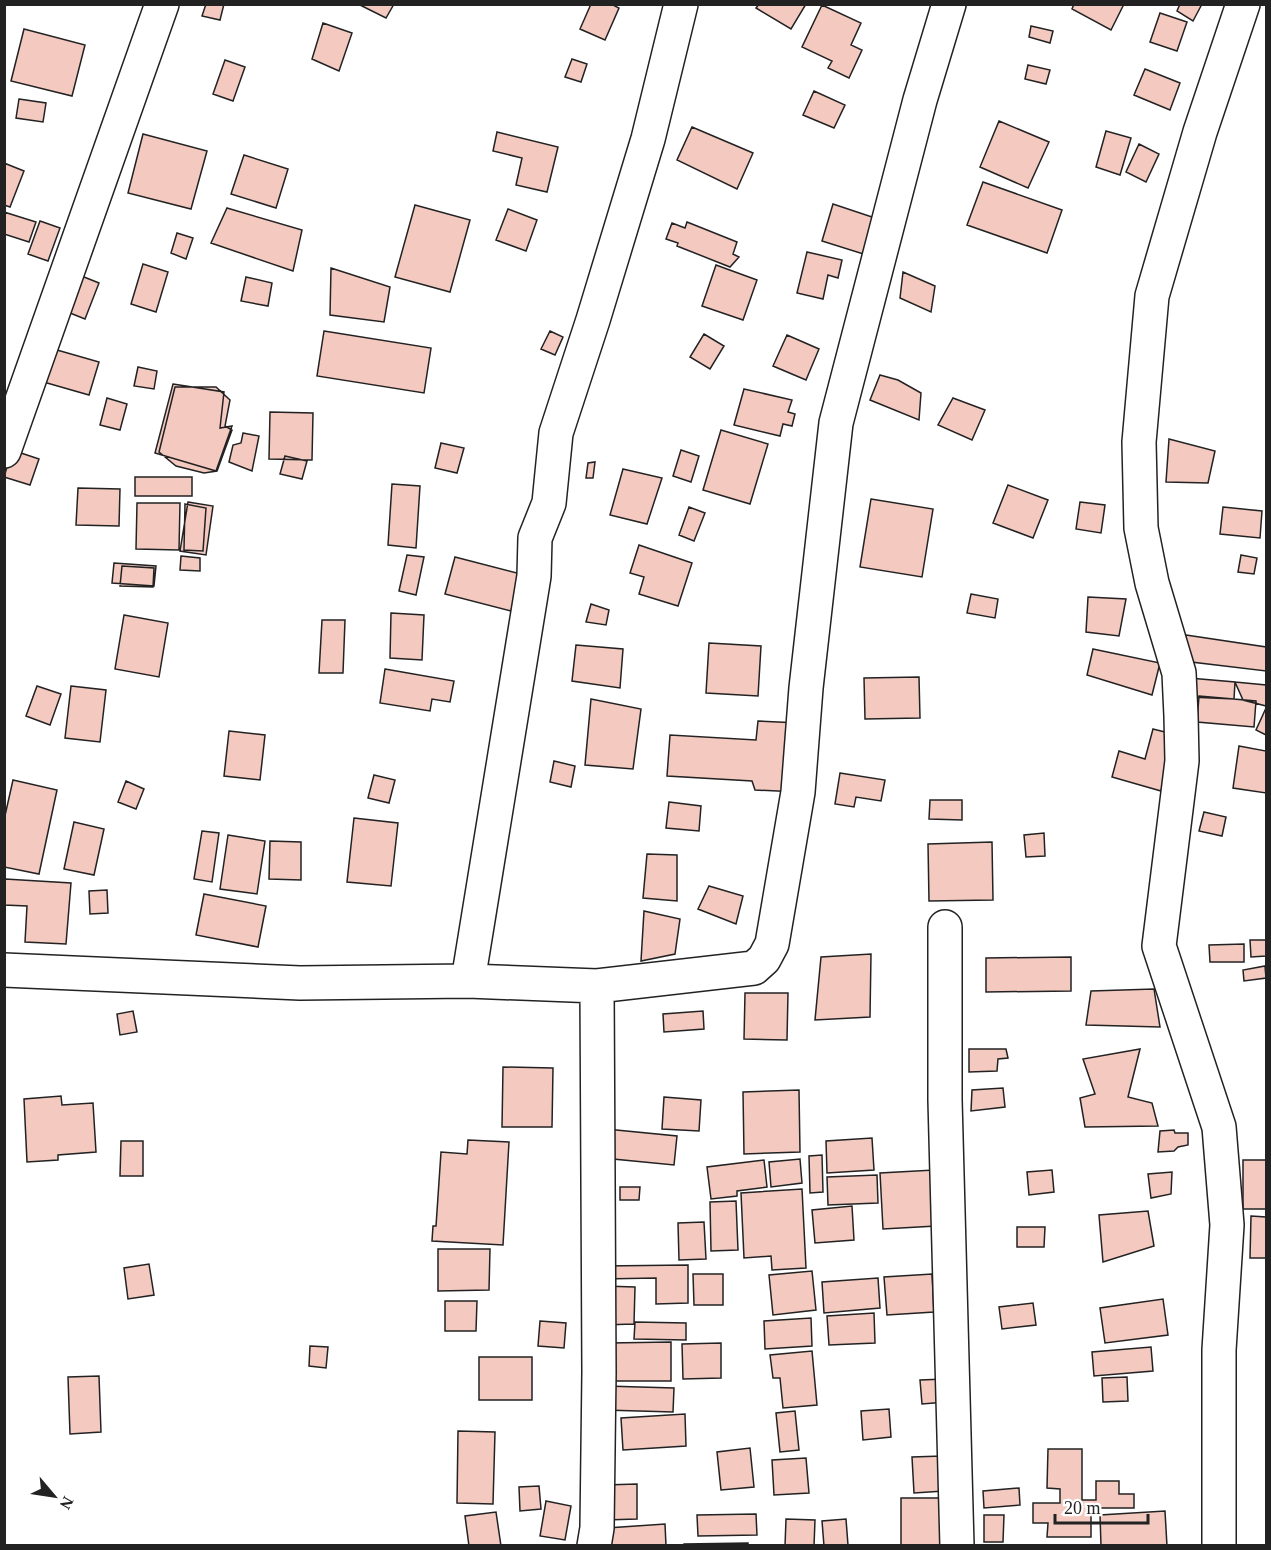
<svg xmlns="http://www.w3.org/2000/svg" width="1271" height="1550" font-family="Georgia,serif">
  <rect width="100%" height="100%" fill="#fff"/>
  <path fill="#f3c9c0" stroke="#222" stroke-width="1.5" d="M206,4H224L220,20L202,16Z
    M358,4H394L386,18Z
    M591,4H611L619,8L605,40L580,29Z
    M759,4H806L791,29L756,8Z
    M1074,4H1124L1111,30L1072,9Z
    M1180,4H1202L1193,21L1177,11Z
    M822,5L861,23L851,45L862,50L849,78L828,68L832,61L802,47Z
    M1160,13L1187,22L1177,51L1150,42Z
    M323,23L352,33L339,71L312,59Z
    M1031,26L1053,31L1050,43L1029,37Z
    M24,29L85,45L72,96L11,81Z
    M572,59L587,64L581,82L565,77Z
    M225,60L245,67L233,101L213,94Z
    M1028,65L1050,70L1046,84L1025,79Z
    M1145,69L1180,83L1170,110L1134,95Z
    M814,91L845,105L834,128L803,115Z
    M19,99L46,103L43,122L16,118Z
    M999,121L1049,142L1028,188L980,167Z
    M692,127L753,153L737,189L677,160Z
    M1106,131L1131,138L1120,175L1096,167Z
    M497,132L558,147L547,192L516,185L522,158L493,151Z
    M143,134L207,151L191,209L128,193Z
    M1139,144L1159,154L1146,182L1126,172Z
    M244,155L288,169L276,208L231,194Z
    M4,163L24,171L10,207L4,205Z
    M983,182L1062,210L1047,253L967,225Z
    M833,204L884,221L873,257L822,241Z
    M415,205L470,220L450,292L395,277Z
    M227,208L302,230L293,271L211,243Z
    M508,209L537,220L526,251L496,240Z
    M4,212L36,222L29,242L4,234Z
    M40,221L60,228L48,261L28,254Z
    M687,222L737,242L733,254L739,257L730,267L677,246L678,243L666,239L672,223L685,228Z
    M177,233L193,238L186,259L171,253Z
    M807,252L842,260L838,278L828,275L823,299L797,293Z
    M143,264L168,272L156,312L131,304Z
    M716,265L757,280L743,320L702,306Z
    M331,268L390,287L384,322L330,315Z
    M903,272L935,286L931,312L900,298Z
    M74,273L99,283L85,319L60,309Z
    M246,277L272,283L268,306L241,301Z
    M324,331L431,348L424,393L317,376Z
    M550,331L563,337L555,355L541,349Z
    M704,334L724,346L710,369L690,357Z
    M787,335L819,349L806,380L773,366Z
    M50,348L99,362L89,395L40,381Z
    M138,367L157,371L154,389L134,386Z
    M880,375L898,380L921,393L919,420L870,400Z
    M173,384L224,392L220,428L232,426L216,471L155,453Z
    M175,387H216L230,400L225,426L232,430L217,471L204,473L176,466L159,452Z
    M744,389L792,400L788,412L795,414L792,426L783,424L780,436L734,425Z
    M107,398L127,404L120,430L100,425Z
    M953,398L985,410L972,440L938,425Z
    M270,412L313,413L312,460L269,459Z
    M721,430L768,444L750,504L703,490Z
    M243,433L259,436L252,471L229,462L233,445L241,443Z
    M1169,439L1215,451L1208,483L1166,482Z
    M441,443L464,448L457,473L435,468Z
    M12,450L39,459L30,485L4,477Z
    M681,450L699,456L691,482L673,476Z
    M285,456L307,461L302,479L280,474Z
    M595,462L593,478H586L588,463Z
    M623,469L662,478L647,524L610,515Z
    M135,477H192V496H135Z
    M392,484L420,486L416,548L388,545Z
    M1008,485L1048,500L1033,538L993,523Z
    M78,488L120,489L119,526L76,525Z
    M871,499L933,509L922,577L860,567Z
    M188,502L213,506L206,555L180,551Z
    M1080,502L1105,505L1101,533L1076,529Z
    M137,503H180L179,550L136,549Z
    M185,504L206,508L203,551L184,550Z
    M689,507L705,513L694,541L679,535Z
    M1223,507L1262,511L1260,538L1220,534Z
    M639,545L692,563L678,606L639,594L644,577L630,573Z
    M407,555L424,557L416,595L399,591Z
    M1241,555L1257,558L1254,574L1238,572Z
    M181,556L200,558V571L180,570Z
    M455,557L521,574L511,611L445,594Z
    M114,563L156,566L154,586L112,583Z
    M122,566L154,568L153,587L120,586Z
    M971,594L998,599L995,618L967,613Z
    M1088,597L1126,599L1119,636L1086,632Z
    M591,604L609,610L606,625L586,622Z
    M391,613L424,615L422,660L390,658Z
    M124,615L168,623L159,677L115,669Z
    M322,620H345L343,673H319Z
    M1186,635L1266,647V671L1183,661Z
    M709,643L761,646L758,696L706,693Z
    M576,645L623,649L620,688L572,681Z
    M1093,649L1160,663L1152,695L1087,675Z
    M385,669L454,681L450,702L432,699L430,711L380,703Z
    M919,677L920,718L865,719L864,678Z
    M1189,678L1235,682L1234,699L1189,697Z
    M1235,682L1266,685V706L1243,700Z
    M37,686L61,694L50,725L26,716Z
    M71,686L106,690L100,742L65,738Z
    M1199,696L1256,701L1254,727L1197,722Z
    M591,699L641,709L633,769L585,765Z
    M1266,708V735L1256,730Z
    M758,721L799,723L798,792L755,790L752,781L667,776L670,735L756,740Z
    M1153,729L1177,735L1161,791L1112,777L1119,751L1145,759Z
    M229,731L265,735L260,780L224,776Z
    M1239,746L1266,751V793L1233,788Z
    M554,761L575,766L571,787L550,782Z
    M840,773L885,780L881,801L856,797L854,807L835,804Z
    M374,775L395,780L389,803L368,798Z
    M13,780L57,790L39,874L4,867V820Z
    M126,781L144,789L136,809L118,802Z
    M930,800H962V820L929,819Z
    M669,802L701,806L699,831L666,828Z
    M1204,812L1226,817L1222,836L1199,831Z
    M354,818L398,823L391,886L347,882Z
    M74,822L104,829L94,875L64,869Z
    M202,831L219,833L212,882L194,879Z
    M1044,833L1045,856L1026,857L1024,835Z
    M228,835L265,841L257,894L220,889Z
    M270,841L301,842V880L269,879Z
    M992,842L993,900L929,901L928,844Z
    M647,854L677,855V901L643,898Z
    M5,879L71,883L66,944L25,942L27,906L4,905Z
    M709,886L743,896L736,924L698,909Z
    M107,890L108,913L90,914L89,891Z
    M204,894L266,906L258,947L196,935Z
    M644,911L680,919L675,954L641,961Z
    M1250,940H1266V956L1251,957Z
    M1244,944V962H1210L1209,945Z
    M871,954L870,1017L815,1020L821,957Z
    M1071,957V991L986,992V958Z
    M1265,966L1266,978L1244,981L1243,970Z
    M1154,989L1160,1027L1086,1025L1091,991Z
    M745,993H788L787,1040L744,1039Z
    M133,1011L137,1032L120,1035L117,1014Z
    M703,1011L704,1029L664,1032L663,1014Z
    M969,1049H1006L1008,1058L998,1059L997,1071L969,1072Z
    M1140,1049L1128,1097L1152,1103L1158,1126L1085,1127L1080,1098L1095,1094L1083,1059Z
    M503,1067L553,1068L552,1127H502Z
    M1003,1088L1005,1107L971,1111L972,1090Z
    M799,1090L800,1152L744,1154L743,1092Z
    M61,1096L62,1105L93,1103L96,1152L58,1155V1160L27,1162L24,1099Z
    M664,1097L701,1100L699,1131L662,1129Z
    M606,1129L677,1136L674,1165L603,1158Z
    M1174,1130L1175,1133H1188V1145L1178,1147L1174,1151L1158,1152L1160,1131Z
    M872,1138L874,1170L827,1173L826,1141Z
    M468,1140L509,1142L503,1245L432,1241L433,1226H436L441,1152L467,1154Z
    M121,1141H143V1176H120Z
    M822,1155L823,1192L810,1193L809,1156Z
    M800,1159L802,1183L771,1187L769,1162Z
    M764,1160L767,1187L737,1191V1196L711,1199L707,1167Z
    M1243,1160H1266V1209H1243Z
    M934,1170L936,1226L883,1229L880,1173Z
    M1052,1170L1054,1192L1029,1195L1027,1172Z
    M1172,1172L1171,1194L1151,1198L1148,1174Z
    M877,1175L878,1203L828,1205L827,1177Z
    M620,1187H640L639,1200H620Z
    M802,1189L806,1268L772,1270L771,1256L744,1258L741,1193Z
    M736,1201L738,1250L711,1251L710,1202Z
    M852,1206L854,1240L815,1243L812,1210Z
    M1148,1211L1154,1246L1103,1262L1099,1215Z
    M1251,1216L1266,1217V1258H1250Z
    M704,1222L706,1259L679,1260L678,1223Z
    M1017,1227H1045L1044,1247H1017Z
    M438,1249H490L489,1290L438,1291Z
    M149,1264L154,1295L128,1299L124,1268Z
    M688,1265V1303L656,1304V1278L602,1279V1266Z
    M812,1271L816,1310L773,1315L769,1275Z
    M693,1274H723V1305H694Z
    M932,1274L934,1312L887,1315L884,1277Z
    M878,1278L880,1308L824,1313L822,1282Z
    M603,1286L635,1287L634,1324L602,1325Z
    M1163,1299L1168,1335L1105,1343L1100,1308Z
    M445,1301H477L476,1331H445Z
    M1033,1303L1036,1325L1002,1329L999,1307Z
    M874,1313L875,1343L829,1345L827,1316Z
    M811,1318L812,1346L765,1349L764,1321Z
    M540,1321L566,1323L564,1348L538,1346Z
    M635,1322L686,1323V1340L634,1339Z
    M671,1342V1381H609V1343Z
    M721,1343V1378L683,1379L682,1344Z
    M310,1346L328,1347L326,1368L309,1366Z
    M1151,1347L1153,1371L1094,1376L1092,1352Z
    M812,1351L817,1405L783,1408L780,1378H773L770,1355Z
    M479,1357H532V1400H479Z
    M99,1376L101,1432L70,1434L68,1377Z
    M1127,1377L1128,1401L1103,1402L1102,1378Z
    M945,1379L946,1402L922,1404L920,1380Z
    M605,1386L674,1388L673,1412L604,1410Z
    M889,1409L891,1437L863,1440L861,1411Z
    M795,1411L799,1450L780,1452L776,1413Z
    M685,1414L686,1446L623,1450L621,1418Z
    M458,1431L495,1432L493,1504L457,1503Z
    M750,1448L754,1487L721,1490L717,1452Z
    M1048,1449H1082V1500H1096V1481H1119V1494H1134V1508H1091V1537H1047L1048,1523H1033V1503H1060V1489L1047,1488Z
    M942,1456L944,1491L914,1493L912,1457Z
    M806,1458L809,1493L774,1495L772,1460Z
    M637,1484V1519L605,1520L604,1485Z
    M539,1486L541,1509L520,1511L519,1487Z
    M1019,1488L1020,1505L984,1508L983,1491Z
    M901,1498H949L948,1546H901Z
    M546,1501L571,1506L565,1540L540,1536Z
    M1165,1511L1167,1546H1101L1100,1515Z
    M496,1512L501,1546H469L465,1516Z
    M756,1514L757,1535L698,1536L697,1515Z
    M984,1515H1004L1003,1542H984Z
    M786,1519L815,1520L814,1546H785Z
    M846,1519L848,1545L824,1546L822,1521Z
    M665,1524L666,1546H608L607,1528Z
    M748,1543V1546H684V1544Z"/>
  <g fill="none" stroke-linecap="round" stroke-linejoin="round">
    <g stroke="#222" stroke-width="36">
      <path id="minor" d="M4,451L162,4
        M945,927V1100L957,1546
        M4,970L300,983L468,981L597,986L754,968L764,959L772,944L798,792L806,688L836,423L920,100L949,4
        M468,981L534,576L535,538L549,503L556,433L593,320L648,139L681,4
        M594,1546L597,1528L599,1372L597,986
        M1219,1546V1350L1227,1225L1219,1127L1159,946L1182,761L1181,716L1179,673L1152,583L1141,528L1139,442L1152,296L1200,132L1243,4"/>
    </g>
    <use href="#minor" stroke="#fff" stroke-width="33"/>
  </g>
  <rect width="1271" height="1550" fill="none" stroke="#222222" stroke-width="12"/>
  <g transform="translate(54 1496) rotate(119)" stroke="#ffffff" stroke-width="4.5" paint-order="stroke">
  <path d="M0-4.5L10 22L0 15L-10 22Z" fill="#222222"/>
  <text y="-9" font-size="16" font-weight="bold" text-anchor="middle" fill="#222222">N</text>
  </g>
  <path d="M1055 1514v9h93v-9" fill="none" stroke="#222222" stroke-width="3"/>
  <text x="1064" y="1514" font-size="18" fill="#222222" stroke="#ffffff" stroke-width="4.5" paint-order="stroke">20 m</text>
</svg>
